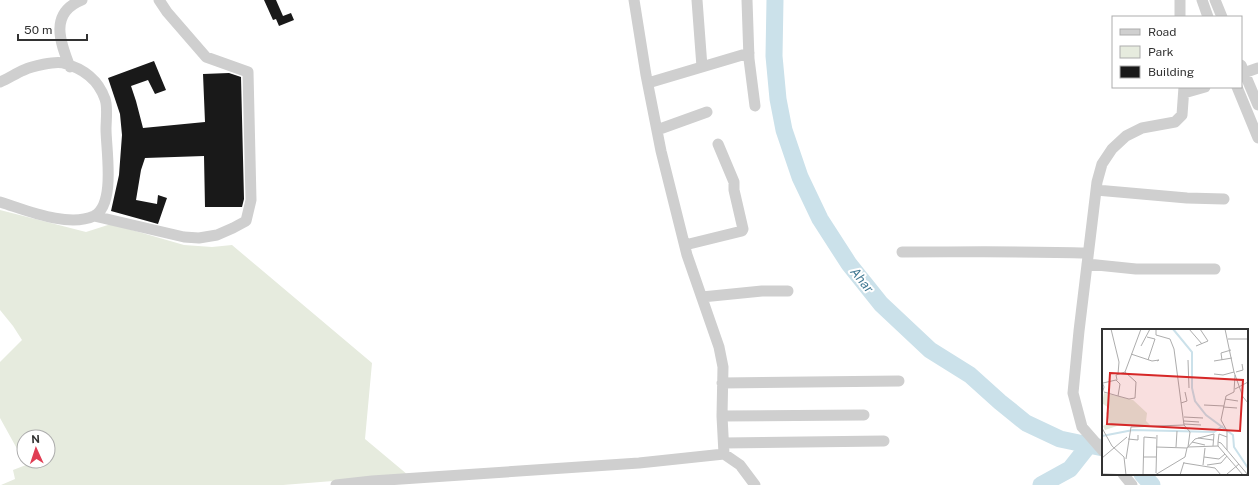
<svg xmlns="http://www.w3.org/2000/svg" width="1258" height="485" font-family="'Public Sans',sans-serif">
  <rect width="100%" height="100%" fill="#fff"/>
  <path fill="#e6ebde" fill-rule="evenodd" d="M0,210L86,232L111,224L184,245L212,247L232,245L372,363L365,439L408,475L283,485H1L15,479L13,470L26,465L0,418V362L22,340L13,326L0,310ZM24,437H48V461H24Z"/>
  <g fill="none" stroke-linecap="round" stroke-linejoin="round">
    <path stroke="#cbe1ea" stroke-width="17" d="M775,0L774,56L778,99L784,130L800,177L820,219L849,264L881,304L930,350L970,375L1000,402L1026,423L1060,439L1103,448
      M1142,474L1152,485
      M1041,485L1070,469L1089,445"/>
  </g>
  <path fill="#191919" d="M264,0H276L283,16L291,13L294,20L279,26L276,19L273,20Z
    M154,61L166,90L155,94L148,80L131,86L136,101L143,128L205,122L203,74L229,73L241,77L244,199L242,207H205L204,156L145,158L141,170L136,200L157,204L158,195L167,198L158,224L111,211L119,175L122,135L120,114L108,78Z"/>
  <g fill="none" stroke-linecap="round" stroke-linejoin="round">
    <path stroke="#cfcfcf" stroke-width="11" d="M697,0L702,67
      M747,0L749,59L755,106
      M1180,0V17
      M1202,0L1208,17
      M1215,0L1222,17
      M1241,65L1258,105
      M70,67C60,42 49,13 82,0
      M1241,74L1258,68
      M0,82C8,79 16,73 24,70C32,66 55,61 63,63C82,68 98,79 105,99C108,106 106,121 106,129C106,149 116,205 94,216C68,228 26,210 0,202
      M648,83L749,53
      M1237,87L1258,138
      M1184,93L1205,87
      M657,130L707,112
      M1096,190L1187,198L1224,199
      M94,216L184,237L199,238L217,235L233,228L246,221L251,200L248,72L206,57L167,12L159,0
      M685,245L742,231L743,229L734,190V182L718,144
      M902,252C964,252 1026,251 1088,253
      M1087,264L1136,269H1215
      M702,297L762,291H788
      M722,383L899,381
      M722,416L864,415
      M724,443L884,441
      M1103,451L1082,427L1073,393L1079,331L1097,182L1102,164L1112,149L1126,136L1142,128L1175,122L1182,115L1184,87
      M724,454L740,465L755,485
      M1123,474L1132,485
      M336,485L372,481L639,463L724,454L722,416L723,367L719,347L687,255L661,151L646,75L634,0"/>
  </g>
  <g text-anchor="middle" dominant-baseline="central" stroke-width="4" stroke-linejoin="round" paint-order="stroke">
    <g font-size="13" font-style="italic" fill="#417892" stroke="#fff">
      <text transform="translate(862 280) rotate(51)">Ahar</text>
    </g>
  </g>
  <g transform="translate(1102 329)">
    <rect width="146" height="146" fill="#fff"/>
    <path d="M2,64L31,71L45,84L44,92L48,96L15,97L3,101L1,97L8,93L4,84L8,80L0,74Z" fill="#e6ebde"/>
    <path fill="none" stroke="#cbe1ea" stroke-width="2" d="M71,0L90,23V59L93,72L104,86L131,106L132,118L146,139M0,107L31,101L112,103L121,97"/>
    <path fill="none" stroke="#adadad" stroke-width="1" d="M9,0L17,33L16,45M87,0L100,15M123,0L132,43L141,68L146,74M45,8L53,10L46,31M126,10H146M39,17L48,0M94,17L106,12L98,0M29,25L50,32L57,31L55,32M86,31L87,59M120,31L119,24L129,21M112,32L130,29M23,43L39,0M134,43L141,41L140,35M112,45L121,46L132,43M15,51L14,46L23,43L34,53L33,69L27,70L16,67M0,53L2,58L0,65M1,54L14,51L18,55L16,67L2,63M133,60L146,53M123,70L136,72M79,74L85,72L83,63M102,76L122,77M121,78L135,79M82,88L101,89M82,92L97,93M82,95L99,96M82,96L88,103L86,118L116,117L141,146M0,99L10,117L22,128L24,146M96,109L111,111M26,110L36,111V106M90,113L103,116M116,113L117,105L125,108M116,117V113L119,114L146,146M54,118L85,119M74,118L75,102M125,121V102L119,91L124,67L132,63L133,46M41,128H54M102,128L117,130L123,125M0,129L25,108M24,130L29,98L82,96L72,20L68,10L54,6V0M82,134L113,139L119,146M101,136L103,119M105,136L119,134L125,127M54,144L55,106M1,145L29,146M125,145L137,135M41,146L42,108L54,109M53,146L83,128L85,119L93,110L112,105L111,117M78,146L82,133"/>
    <path fill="#d62828" fill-opacity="0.15" stroke="#d62828" stroke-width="2" d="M8,44L141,51L138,102L5,95Z"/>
    <rect width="146" height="146" fill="none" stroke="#323232" stroke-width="2"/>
  </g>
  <rect x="1112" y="16" width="130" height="72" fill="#ffffff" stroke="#adadad"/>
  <rect x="1120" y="29" width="20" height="6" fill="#cfcfcf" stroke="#adadad"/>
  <text x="1148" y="36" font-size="12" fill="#323232">Road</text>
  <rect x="1120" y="46" width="20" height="12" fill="#e6ebde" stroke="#adadad"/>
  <text x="1148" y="56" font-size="12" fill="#323232">Park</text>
  <rect x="1120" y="66" width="20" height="12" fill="#191919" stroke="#adadad"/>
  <text x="1148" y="76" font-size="12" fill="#323232">Building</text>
  <g transform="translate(36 449) rotate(357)"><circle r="19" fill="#ffffff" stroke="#adadad"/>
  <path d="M0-3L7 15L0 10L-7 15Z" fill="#e03d53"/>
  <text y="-6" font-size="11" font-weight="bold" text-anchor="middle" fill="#323232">N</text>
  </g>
  <path d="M18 34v6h69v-6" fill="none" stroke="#323232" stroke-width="2"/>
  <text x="24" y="34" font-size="12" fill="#323232" stroke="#ffffff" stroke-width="3" paint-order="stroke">50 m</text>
</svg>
